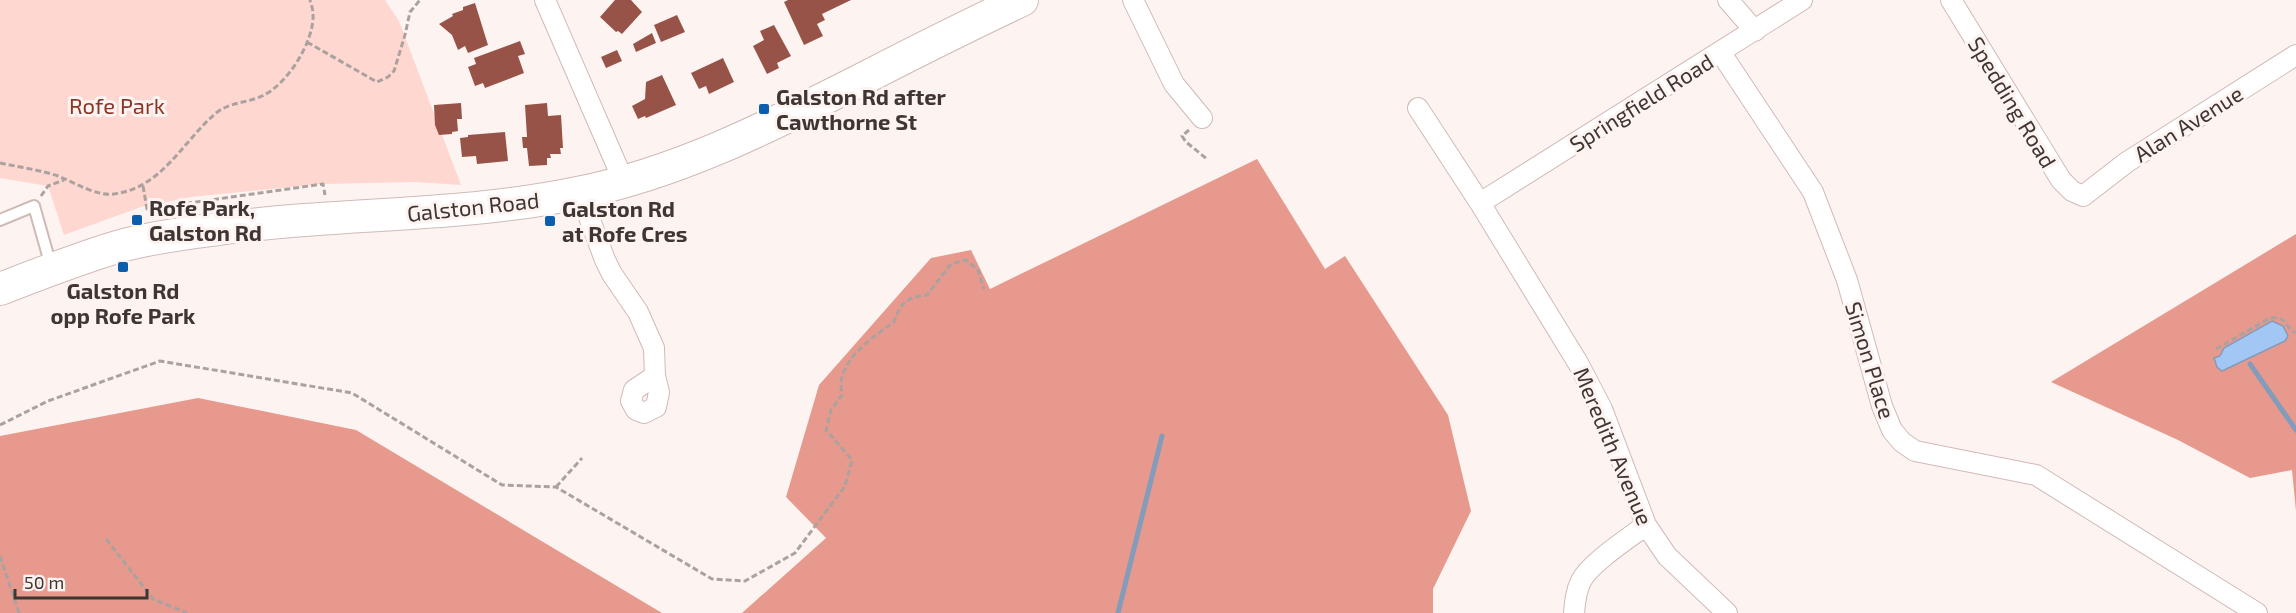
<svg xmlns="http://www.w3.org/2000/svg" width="2296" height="613" font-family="'Exo 2',sans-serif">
  <rect width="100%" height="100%" fill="#fdf4f2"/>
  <path fill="#fed7d0" d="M0,0H385L399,21L461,185L416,182L323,184L191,197L141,207L64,235L48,186L0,178Z"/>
  <path fill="#e6998c" d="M1257,159L1325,269L1345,256L1448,415L1471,511L1433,589V613H742L826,538L786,497L819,385L931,258L971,250L990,289Z
    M2296,234V511L2292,470L2250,478L2178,440L2051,382Z
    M198,398L356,430L662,613H0V436Z"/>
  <path fill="#a2c7f5" stroke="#849cbb" stroke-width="1.5" d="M2272,321L2283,326L2288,336L2285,341L2222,371L2217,367L2214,358L2220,356L2224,348Z"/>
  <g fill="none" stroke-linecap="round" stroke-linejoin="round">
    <path stroke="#849cbb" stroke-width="5" d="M2250,364L2296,430
      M1118,613L1162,436"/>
  </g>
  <path fill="#985348" d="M615,0H631L642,12L622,34L618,31L616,32L600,17Z
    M788,0H851L822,14L825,20L817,24L823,36L804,45L784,2Z
    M475,3L488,45L468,53L465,46L458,50L452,35L439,24L453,16L452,14L463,10V7Z
    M677,15L685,32L661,42L654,25Z
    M774,25L791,56L777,63L779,68L767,74L753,46L764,40L760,31Z
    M652,33L656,43L636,52L633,44Z
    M520,41L525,54L518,56L524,73L485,88L483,83L475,86L468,67L476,64L474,58Z
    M617,50L622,61L606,68L601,57Z
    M723,58L734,82L709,94L706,86L699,89L691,73Z
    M662,75L676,105L646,118L645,116L638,119L632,106L645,99L646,82Z
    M461,103L462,119H457L458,131L452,132V134L439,135L435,125L434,105Z
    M547,103L548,116L561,115L563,148H560L561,154H550L551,158H547V165L529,166L527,148H523L522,137H527L525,105Z
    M505,132L508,161L477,164L476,156L462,157L460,138L468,137V135Z"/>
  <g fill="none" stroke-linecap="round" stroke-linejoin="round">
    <g stroke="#d0bab6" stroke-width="14">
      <path id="lane" d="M0,220L34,206L51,266"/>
    </g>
    <g stroke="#d0bab6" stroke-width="22">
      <path id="street" d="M545,0L624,182
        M1133,0L1174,84L1202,118
        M1728,0L1755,31
        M1951,0L2061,180L2072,191L2083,196L2127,162L2296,55
        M1721,53L1813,192L1847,280L1882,406L1892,430L1902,442L1915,451L2036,475L2257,613
        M1418,108L1480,203L1578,363L1602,409L1646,525L1667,556L1727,613
        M580,193L605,260L612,274L638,312L654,348L655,376L659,392L656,407L644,413L636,410L631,401L634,390L655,376
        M1480,203L1802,0
        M1574,613C1575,601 1576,591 1581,581C1590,563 1629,538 1646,525"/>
    </g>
    <g stroke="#d0bab6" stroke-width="34">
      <path id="primary" d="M0,289C39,274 77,259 117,247C149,238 185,233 218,229C338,212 458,218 578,193C676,173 764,129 853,84C909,55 965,27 1022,0"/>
    </g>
    <path stroke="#aba2a0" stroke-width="3" stroke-dasharray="6 3" stroke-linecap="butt" d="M307,42L377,82L388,77L394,71L405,35L410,12L420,0
      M1189,130L1182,136L1186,142L1207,159
      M0,163C19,167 40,170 58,176C76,183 95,196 114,194C162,188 183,141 216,113C230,102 247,103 262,96C287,85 315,41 313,13C313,9 311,4 310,0
      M143,186L147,209L323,184L325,195
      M41,196L48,186L64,180
      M2216,349L2270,318C2288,316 2283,326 2296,333
      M0,425L48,401L160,361L352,393L502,485L556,487L712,579L745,581L795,553L845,486L852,460L826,430L831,410L842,395C842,391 840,385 841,381C846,355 874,336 894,322C900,303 907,297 927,295L951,264L966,260L978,270L984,289
      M556,487L582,458
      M106,539L153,599L187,613
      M0,556L19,613"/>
    <use href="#lane" stroke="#fff" stroke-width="10"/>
    <use href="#street" stroke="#fff" stroke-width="20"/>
    <use href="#primary" stroke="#fff" stroke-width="32"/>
  </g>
  <g fill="#0c5eac" stroke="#fdf4f2" stroke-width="2">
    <rect x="758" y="103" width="12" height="12" rx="3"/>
    <rect x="131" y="214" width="12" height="12" rx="3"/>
    <rect x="544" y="215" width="12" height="12" rx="3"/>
    <rect x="117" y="261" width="12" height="12" rx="3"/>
  </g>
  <g text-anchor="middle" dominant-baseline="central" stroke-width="6" stroke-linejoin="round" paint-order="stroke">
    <g font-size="22" font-weight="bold" fill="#3f3634" stroke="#fdf4f2" text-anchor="start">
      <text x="776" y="96">Galston Rd after<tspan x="776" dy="25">Cawthorne St</tspan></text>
      <text x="149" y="207">Rofe Park,<tspan x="149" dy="25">Galston Rd</tspan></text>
      <text x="562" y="208">Galston Rd<tspan x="562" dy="25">at Rofe Cres</tspan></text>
      <text x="123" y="290" text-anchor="middle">Galston Rd<tspan x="123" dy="25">opp Rofe Park</tspan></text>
    </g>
    <g font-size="22" fill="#3f3634" stroke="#fdf4f2">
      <text transform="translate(1641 102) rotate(-32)">Springfield Road</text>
      <text transform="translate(2013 102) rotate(59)">Spedding Road</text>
      <text transform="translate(2188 123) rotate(-32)">Alan Avenue</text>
      <text transform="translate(473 206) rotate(-6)">Galston Road</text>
      <text transform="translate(1871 360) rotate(73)">Simon Place</text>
      <text transform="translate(1614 446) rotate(67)">Meredith Avenue</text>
    </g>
    <g font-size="22" fill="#8e3529" stroke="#fdf4f2">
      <text x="117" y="105">Rofe Park</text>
    </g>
  </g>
  <path d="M15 589v9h132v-9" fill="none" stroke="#3f3634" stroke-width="3"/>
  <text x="24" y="589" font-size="18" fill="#3f3634" stroke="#fdf4f2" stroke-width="4.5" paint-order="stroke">50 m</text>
</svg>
